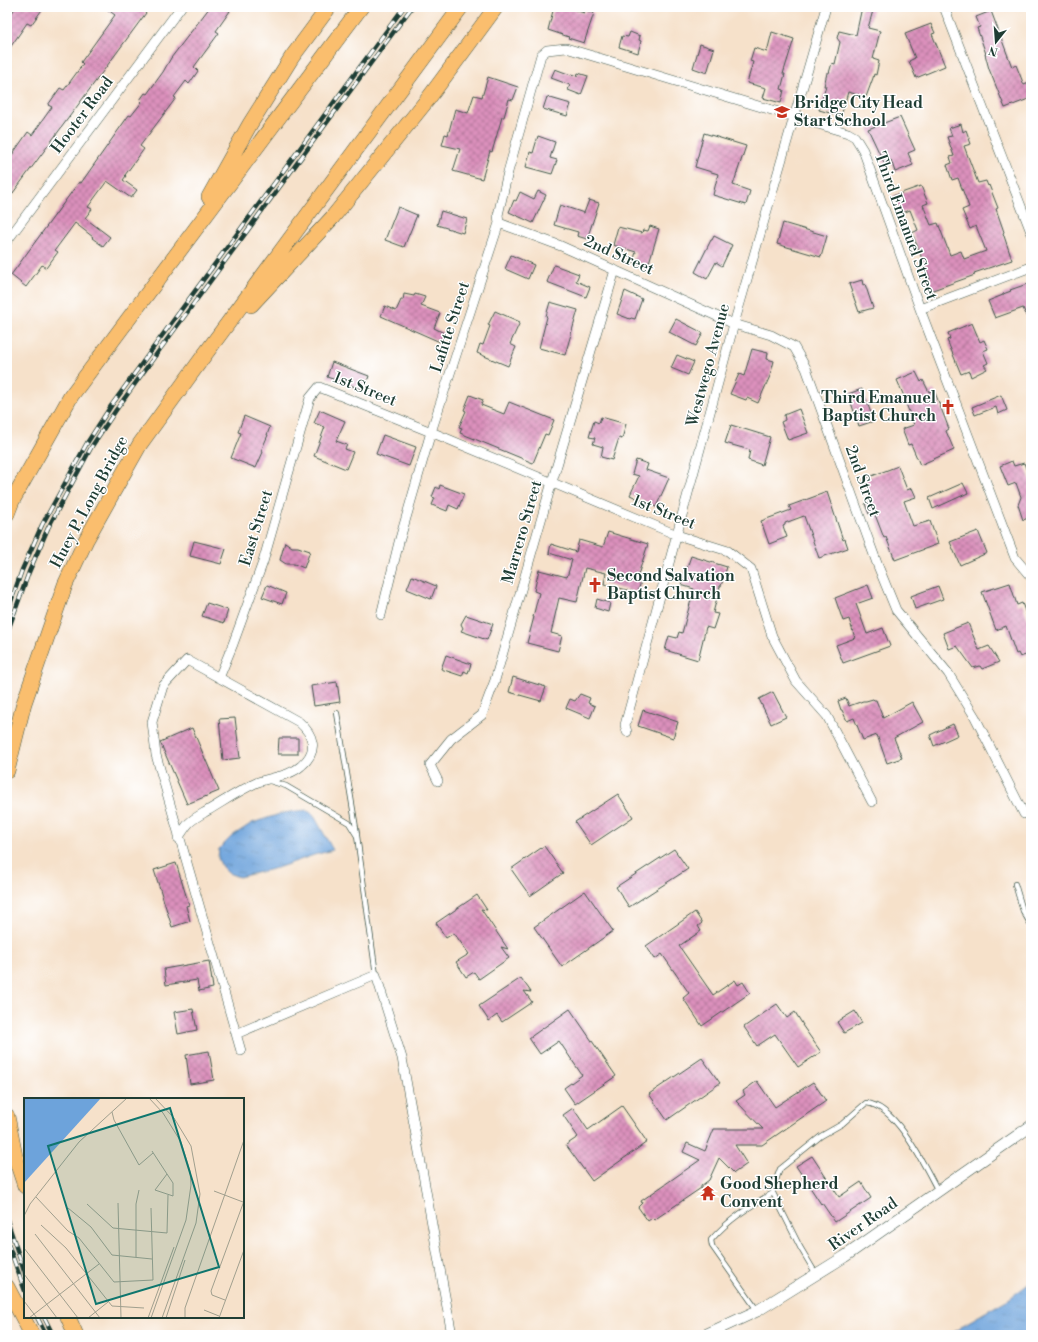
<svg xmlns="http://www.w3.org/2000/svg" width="1038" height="1342" font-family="'Libre Bodoni',serif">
  <defs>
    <pattern id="water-ripples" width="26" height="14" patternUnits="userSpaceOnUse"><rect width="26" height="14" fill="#6da3db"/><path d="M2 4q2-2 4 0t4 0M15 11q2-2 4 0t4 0" fill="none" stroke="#5986b2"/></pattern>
    <pattern id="building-cross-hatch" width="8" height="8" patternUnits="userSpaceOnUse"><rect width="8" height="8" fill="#db90bc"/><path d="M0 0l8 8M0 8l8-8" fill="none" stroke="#b1779a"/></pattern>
  </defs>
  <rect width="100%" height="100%" fill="#fff"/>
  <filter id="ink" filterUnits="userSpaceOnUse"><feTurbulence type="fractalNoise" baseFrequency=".025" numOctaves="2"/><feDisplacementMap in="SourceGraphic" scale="8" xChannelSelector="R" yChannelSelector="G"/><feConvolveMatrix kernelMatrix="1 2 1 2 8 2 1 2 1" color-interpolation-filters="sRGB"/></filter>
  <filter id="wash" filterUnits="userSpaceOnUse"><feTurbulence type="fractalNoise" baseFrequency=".012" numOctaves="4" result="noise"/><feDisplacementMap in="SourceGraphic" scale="16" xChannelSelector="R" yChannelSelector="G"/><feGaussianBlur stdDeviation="0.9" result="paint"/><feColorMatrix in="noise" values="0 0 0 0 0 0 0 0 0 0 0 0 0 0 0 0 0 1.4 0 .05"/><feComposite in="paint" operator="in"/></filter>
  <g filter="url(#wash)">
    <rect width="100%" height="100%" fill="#f6e1ca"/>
    <path fill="url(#water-ripples)" stroke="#467088" d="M306,810L313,814L333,850L314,855L277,868L239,877L228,873L222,867L218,858L219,849L232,836L252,823L283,813Z
      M1031,1282V1335H951L963,1325L1010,1298Z"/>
    <g id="blocks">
      <path fill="url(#building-cross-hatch)" d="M16,7H44L31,25L27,23L7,52V20Z
        M104,7H147L144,11L146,13L118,51L7,201V162L28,132L32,135L52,107L48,105L60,88L64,90L83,64L81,62L115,15Z
        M210,7H225L230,11L216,31L219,33L194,67L198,71L189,84L186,81L174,97L176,98L140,146L144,149L125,175L126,176L123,180L137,190L131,198L107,181L88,207L92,209L85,218L110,237L103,246L92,238L93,237L75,223L55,250L58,252L46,268L42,265L26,287L11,275L79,182L81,183L129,115L131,116L142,102L140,100L145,93L147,94L163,72L171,58Z
        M554,7H567L584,13L585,10L594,13L584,43L568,38L569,37L548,30Z
        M862,7H874L868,28L880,31L873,59L879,61L876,75L874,74L873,78L866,97L848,92L841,116L819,110L826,86H824L827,73H829L832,63L835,64L840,42L837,38L839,31L856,35Z
        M991,11L1012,67L1016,65L1024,85L1031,82V98L1005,108L989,69L985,54H986L977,28L980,27L976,17Z
        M931,24L935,33L932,34L945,66L916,78L909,61L915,58L905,34Z
        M630,32L640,36L639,40L641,41L638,53L619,47L622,36L628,37Z
        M772,32L794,39L783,74H785L781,89L784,90L781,103L763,98L766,88L747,83L753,62L750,61L754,48L767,52Z
        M700,44L714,49L707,73L693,68Z
        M555,69L571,75V74L577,76L578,73L588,76L581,95L568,90L570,85L551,78Z
        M488,77L518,87L513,100L509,99L504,117H502L492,152L490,151L482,179L453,171L460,149L442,145L445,134L448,135L455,109L468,113L474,95L482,97Z
        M547,97L571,104L567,116L543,109Z
        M900,117L915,150L908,153L913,165L895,172L891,160L884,163L868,129Z
        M961,124L963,132L966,130L971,144L964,146L978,183L986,181L988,186L989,185L998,208L996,209L1004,232L1003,233L1012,260L974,273L975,275L930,291L926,280L930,279L912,233L918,230L910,210L900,214L893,196L921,186L928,203L923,205L931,225L938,223L950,255L961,251L964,259L986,251L976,226L970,229L962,210L969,207L958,178L952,180L947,165L952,163L950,157L954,156L947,137L952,136L949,128Z
        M704,133L746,146L733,185L750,191L746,205L713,195L718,174L695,167Z
        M538,136L555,142L550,158L557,160L552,174L526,167L530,152L533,153Z
        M538,191L546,195L533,223L509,212L514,200L516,201L520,192L534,199Z
        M589,200L599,203L587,239L577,236L578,232L554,225L560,205L584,213Z
        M398,207L417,215L404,247L385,240Z
        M441,211L467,219L463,233L437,225Z
        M783,223L827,236L821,257L777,244Z
        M650,226L659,229L648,266L633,262L636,252L613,245L618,227L642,233L643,230L648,231Z
        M714,236L732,245L722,266L716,262L707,279L695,272L711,240H712Z
        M511,255L534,265L528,279L505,269Z
        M554,265L579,274L576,281L590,287L586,297L547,282Z
        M862,280L863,285L865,284L873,308L859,312L849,284Z
        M1027,284L1031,294V326L1023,308L995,318L988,301L1003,295V294L1011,291L1010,290Z
        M625,291L642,299L635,319L631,318L630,319L617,314Z
        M404,294L414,296L415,294L425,297L421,306L440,313L434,328L444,333L440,342L381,316L385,306L396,311L401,300H403Z
        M550,302L578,310L565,355L539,348L547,317L546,316Z
        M495,311L520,322L510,344L516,347L508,366L477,353L480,344L483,345L490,326L488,325Z
        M676,319L703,333L696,346L669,332Z
        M972,323L980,342L984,340L988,349L983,351L988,363L984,365L987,369L971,377L969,371L961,374L947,340L950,339L948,333Z
        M752,349L768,353L767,359L774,361L770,376L758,403L747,398L746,400L730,394L739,374L744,376Z
        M677,355L694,362L688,375L671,368Z
        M332,362L369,376L364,390L327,377Z
        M916,372L921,382L923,380L929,392L934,390L949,429L946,431L954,450L920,465L911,444L908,445L902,429L914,425L905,401H906L897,380Z
        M862,389L874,421L859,426L848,394Z
        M470,395L483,400L481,405L504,414L509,402L554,420L548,435L545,434L533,463L460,433L462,428L459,427L466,411L464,410Z
        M1001,395L1007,410L998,414L996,407L975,415L972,407Z
        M799,409L808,433L788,440L781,422L785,420L784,415Z
        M320,410L345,421L336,441L347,445L345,449L353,452L346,469L314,456L325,427L314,423Z
        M244,416L270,427L267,435H268L261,451L263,452L256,468L231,458L241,433L238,432Z
        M601,417L626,424L622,439L619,438L612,460L601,457L603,447L593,444L595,438L589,437L594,421L599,423Z
        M731,425L770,437L762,465L748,460L750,450L725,443Z
        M383,435L416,447L409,466L376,454Z
        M636,460L648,464L646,470L669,478L656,507L630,495L639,476L632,474Z
        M1012,461L1014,466L1024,463L1031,481V517L1023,520L1018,505L1021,497L1016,483L1008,486L1000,466Z
        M898,466L906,487L907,490L912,488L916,497L904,501L913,526L930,521L938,544L895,560L886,537L884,538L874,512L869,514L865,504L872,501L864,479Z
        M963,483L968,493L933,509L929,498Z
        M440,485L464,494L458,509L449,505L447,511L432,505L435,498L432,497L436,487L439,489Z
        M827,492L843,540L845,539L848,548L819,558L804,516L785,523V525L783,526L787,537L769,544L761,521L791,510L789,506Z
        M978,531L987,553L960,565L950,542Z
        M608,532L648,544L638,575L642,576L638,593L604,584L606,573L585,568L577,602L559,598L551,633L562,636L558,651L527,643L534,617H533L539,593L534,591L539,570L567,577L572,560L549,553L551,544L576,552L579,540L603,547Z
        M194,541L226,549L221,564L190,556Z
        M285,542L292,547H298L310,551L304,568L294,564H286L280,560Z
        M691,556L727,567L721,586H720L713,613L718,614L713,629L706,627L698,660L665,650L669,636L677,638L679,632L682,633L694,589L681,585Z
        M412,576L436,586L431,599L407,589Z
        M1010,583L1017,605L1022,603L1031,627V653L1020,657L1018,653L1016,654L1006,626L996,630L982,592Z
        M267,585L286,593L282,604L262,597Z
        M868,585L873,598L856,604L867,634L883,628L890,646L843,663L836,645L855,638L849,619L843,621L835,598Z
        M938,586L943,599L915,609L911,596Z
        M597,599L610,603L608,612L595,608Z
        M207,603L228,610L224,623L202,616Z
        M466,615L493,624L487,640L461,631L463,628L461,624Z
        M968,623L979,650L989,646L999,662L982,669L980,666L973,668L957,646L949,649L943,633Z
        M446,655L471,664L468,673L464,671L462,676L441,669Z
        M513,677L546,687L541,701L509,692Z
        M337,682L340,702L314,706L311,686Z
        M773,692L786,717L771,724L759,699Z
        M580,694L590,698L588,703L595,706L590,718L566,708L570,699L575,701Z
        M846,698L849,706L863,701H866L873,699L874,700H876L883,718L912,702L923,722L894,738L902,758L887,763L877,735L863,740L854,718L847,721L842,710H841L838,701Z
        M643,710L678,722L673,738L638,726Z
        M235,718L240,758L223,760L219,719Z
        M953,724L958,735L934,746L930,735Z
        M192,728L219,791L187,804L160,742Z
        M279,738H298V754H278Z
        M618,794L633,817L591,845L575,822Z
        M544,846L563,873L530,896L511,869Z
        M674,849L688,869L629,907L616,887Z
        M176,863L189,905L186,906L190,921L172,927L154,870Z
        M585,891L613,931L562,967L534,927Z
        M477,895L487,910L481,909L508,949L501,947L509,958L479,979L474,972L466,977L456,962L469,954L454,933L446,938L436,923Z
        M695,912L702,923L698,926L701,931L679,946L713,995L735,980L738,985L743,982L750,993L702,1026L683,998L689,993L662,954L655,959L646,946Z
        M209,961L213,988L199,991L197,980L166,985L164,969Z
        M521,978L531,992L524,991L532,1002L502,1022L497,1015L489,1021L479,1006Z
        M777,1004L787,1018L795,1012L803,1025H802L821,1052L798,1067L775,1034L757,1046L744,1027Z
        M193,1009L197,1030L178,1034L174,1012Z
        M570,1009L616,1076L575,1104L564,1088L582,1075L559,1041L540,1054L529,1038Z
        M855,1011L862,1023L844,1033L837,1022Z
        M209,1051L214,1080L190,1084L186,1055Z
        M702,1058L720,1083L667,1120L649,1094Z
        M757,1081L775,1107L813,1082L826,1101L762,1145H735L747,1164L734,1173L719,1158L709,1180L701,1186V1188L654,1220L652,1218L648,1221L638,1207L642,1203L641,1201L700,1160L683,1152L687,1143L705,1151L714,1129H763L736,1101L745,1095L743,1091Z
        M622,1106L647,1142L592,1181L566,1145L578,1137L563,1115L573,1108L588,1130Z
        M812,1156L839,1197L861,1182L871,1198L835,1222L822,1203L821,1204L796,1166Z"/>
    </g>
  </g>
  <g filter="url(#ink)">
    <use href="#blocks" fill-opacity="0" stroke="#3f564a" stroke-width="1"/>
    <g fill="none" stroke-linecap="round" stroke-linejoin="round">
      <g stroke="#3f564a" stroke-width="6">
        <path id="service" d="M337,713L357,834
          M270,781L286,786L349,823L357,836L376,975
          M1015,884L1023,911L1031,925
          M816,1274L800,1247L773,1193V1188L780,1169L821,1136L842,1124L866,1103C896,1105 925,1167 938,1191
          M757,1310L712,1246L711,1240C728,1220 750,1206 773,1193"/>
      </g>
      <g stroke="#3f564a" stroke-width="10">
        <path id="minor" d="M944,7L1031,232
          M499,223L561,246L734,324L771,335L794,347L806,368L878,566L896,610L948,673L975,717L1024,814
          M7,241L181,7
          M920,309L1031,267
          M381,615L399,542L431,432L499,223L498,215L508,172L541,55L547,50L566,48L848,133L855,137L863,150L920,309L1015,558L1031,577
          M219,678L233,644L263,562L310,398L319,387L431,432L677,535L728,551L751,569L772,636L796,681L827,716L872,802
          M627,732L625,725L734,324L826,7
          M438,781L430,765L451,739L482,715L495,680L552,482L615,270
          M178,838C182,833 185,827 189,823C194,818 202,814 207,811C224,801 240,790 258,782C272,777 290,776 301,766C319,751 314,735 299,722L187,660L163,686L152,722L156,755L241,1051
          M236,1034L376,975L402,1058L452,1335"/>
      </g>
      <g stroke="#3f564a" stroke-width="12">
        <path id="tertiary" d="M705,1335L757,1311L844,1257L1031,1126"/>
      </g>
      <g stroke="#3f564a" stroke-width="16">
        <path id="trunk" d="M209,197L250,124L292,57L329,7
          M251,305L332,218L428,99L496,7
          M7,514L12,501L71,396L361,7
          M7,771L24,703L65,585L86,540L140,444L203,357L461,7
          M7,1116L15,1156L25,1186
          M7,1287L32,1335
          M68,1317L76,1335"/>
      </g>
      <use href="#service" stroke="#fff" stroke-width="4.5"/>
      <use href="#minor" stroke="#fff" stroke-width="9"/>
      <use href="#tertiary" stroke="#fff" stroke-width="11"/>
      <use href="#trunk" stroke="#fabe6e" stroke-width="15"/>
      <g stroke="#1f3d34" stroke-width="4.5">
        <path id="rail" d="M7,613L22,570L42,525L87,443L111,406L153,348L404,7
          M7,633L29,572L48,528L92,446L116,410L158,352L412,7
          M7,1220L25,1274
          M7,1241L25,1291
          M37,1317L46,1335
          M44,1317L53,1335"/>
      </g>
      <use href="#rail" stroke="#fff" stroke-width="3" stroke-dasharray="9" stroke-linecap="butt"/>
    </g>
  </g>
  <defs>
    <g id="school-bare" transform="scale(1.2)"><path d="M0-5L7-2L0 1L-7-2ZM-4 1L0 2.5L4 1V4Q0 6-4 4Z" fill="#c8321e" stroke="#fff" stroke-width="2.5" paint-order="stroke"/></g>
    <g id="church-bare" transform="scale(1.2)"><path d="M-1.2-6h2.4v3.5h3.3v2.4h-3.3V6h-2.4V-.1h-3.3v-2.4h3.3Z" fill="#c8321e" stroke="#fff" stroke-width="2.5" paint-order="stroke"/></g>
    <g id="temple-bare" transform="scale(1.2)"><path d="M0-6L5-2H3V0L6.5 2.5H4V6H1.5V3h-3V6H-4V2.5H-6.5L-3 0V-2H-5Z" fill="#c8321e" stroke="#fff" stroke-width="2.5" paint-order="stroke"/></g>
  </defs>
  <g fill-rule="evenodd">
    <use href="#school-bare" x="782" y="112"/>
    <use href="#church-bare" x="948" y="407"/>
    <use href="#church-bare" x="595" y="585"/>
    <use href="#temple-bare" x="708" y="1193"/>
  </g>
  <g text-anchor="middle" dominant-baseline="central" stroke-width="3" stroke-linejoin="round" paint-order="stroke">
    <g font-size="16" font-weight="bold" fill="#1f3d34" stroke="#fff" text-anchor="start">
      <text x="794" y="103">Bridge City Head<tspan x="794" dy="18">Start School</tspan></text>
      <text x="936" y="398" text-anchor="end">Third Emanuel<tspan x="936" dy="18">Baptist Church</tspan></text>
      <text x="607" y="576">Second Salvation<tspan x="607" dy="18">Baptist Church</tspan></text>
      <text x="720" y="1184">Good Shepherd<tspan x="720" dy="18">Convent</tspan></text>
    </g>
    <g font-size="16" fill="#1f3d34" stroke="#fff">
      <text transform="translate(82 115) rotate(-53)">Hooter Road</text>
      <text transform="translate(906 226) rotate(70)">Third Emanuel Street</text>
      <text transform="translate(619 255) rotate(24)">2nd Street</text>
      <text transform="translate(450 327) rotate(-72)">Lafitte Street</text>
      <text transform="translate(708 365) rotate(-75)">Westwego Avenue</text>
      <text transform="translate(365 389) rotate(22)">1st Street</text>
      <text transform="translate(863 481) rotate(70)">2nd Street</text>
      <text transform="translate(89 502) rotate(-62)">Huey P. Long Bridge</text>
      <text transform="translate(664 512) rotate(22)">1st Street</text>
      <text transform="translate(256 528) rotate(-73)">East Street</text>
      <text transform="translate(522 532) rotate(-74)">Marrero Street</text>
      <text transform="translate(863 1224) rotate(-35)">River Road</text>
    </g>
  </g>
  <g transform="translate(24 1098)">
    <rect width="220" height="220" fill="#f6e1ca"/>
    <path d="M0,0H77L0,85Z" fill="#6da3db"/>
    <path fill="none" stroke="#a09f8e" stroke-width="1" d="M125,0L139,15L157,44L166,73L167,87L162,122L127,220M131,0L150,20L167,48L176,96L172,125L138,220M88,14L90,22L115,67L129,55M128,53L143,76L149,85V98L131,92L143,76M190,93L219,104M12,99L44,133L55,140L90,184L129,182L127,110M94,105L97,220M63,106L89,130L143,135L144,97M44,110L67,129L88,157L128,161M0,118L6,106L55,44L103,0M17,127L42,150L88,208L120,210M11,136L76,220M0,150L54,220M112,159V106L115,92M0,176L33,220M201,202L188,197L187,193L220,103M0,203L13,220M180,212L195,218M5,220L75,166M64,220L84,204M124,220L150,149M142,220L161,162M161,220V210L220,42M195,220L220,152"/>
    <path fill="#0f766e" fill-opacity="0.15" stroke="#0f766e" stroke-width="2" d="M146,10L195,169L72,206L24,48Z"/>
    <rect width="220" height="220" fill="none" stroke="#1f3d34" stroke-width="2"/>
  </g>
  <rect width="1038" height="1342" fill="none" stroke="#fff" stroke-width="24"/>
  <g transform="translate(996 42) rotate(197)" stroke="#ffffff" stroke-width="3" paint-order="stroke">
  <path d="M0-3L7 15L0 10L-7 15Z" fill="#1f3d34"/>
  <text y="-6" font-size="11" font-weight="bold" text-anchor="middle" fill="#1f3d34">N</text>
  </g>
</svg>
